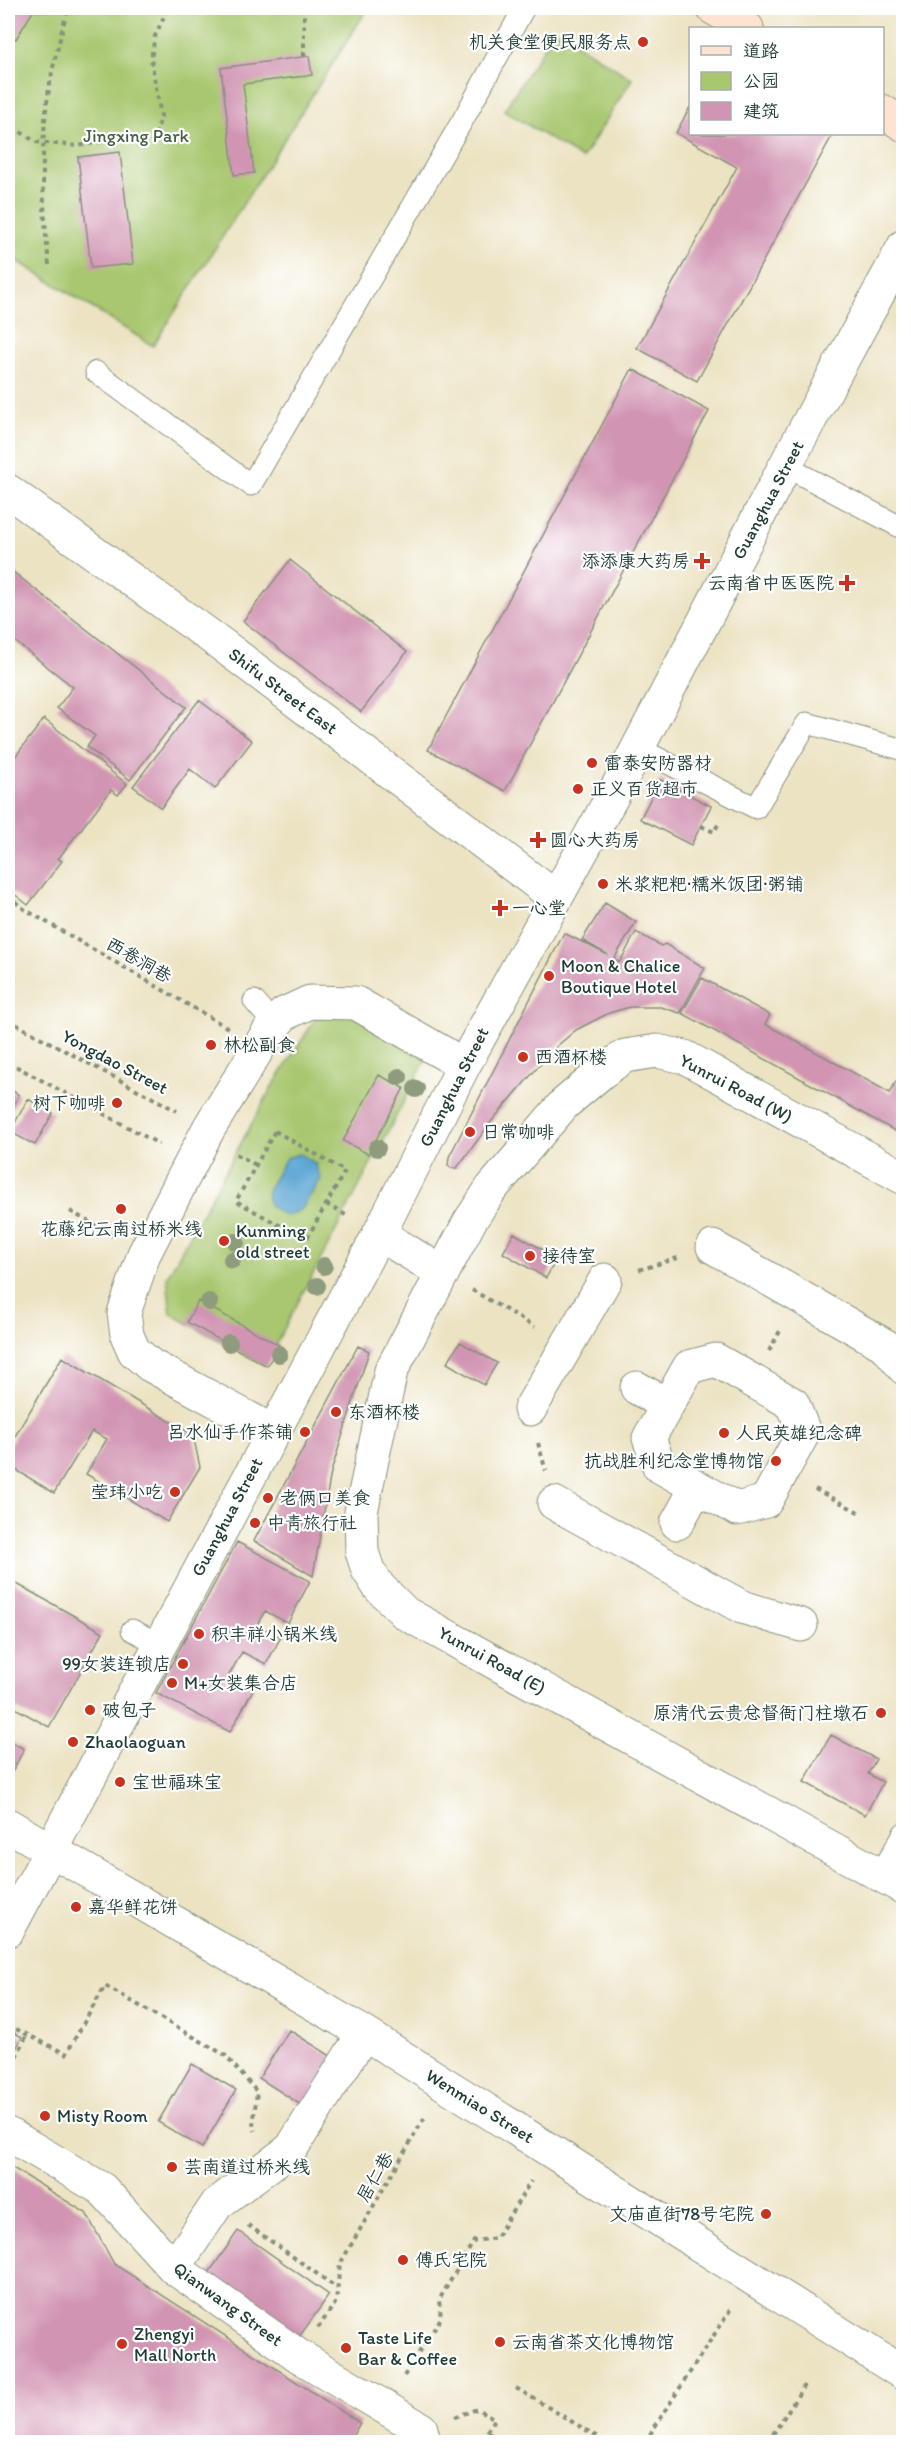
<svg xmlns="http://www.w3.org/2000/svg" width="911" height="2450" font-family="Itim,'LXGW WenKai TC',sans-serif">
  <rect width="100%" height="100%" fill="#fff"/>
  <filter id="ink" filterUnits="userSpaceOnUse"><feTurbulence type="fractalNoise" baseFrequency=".0167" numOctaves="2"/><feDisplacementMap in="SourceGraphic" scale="12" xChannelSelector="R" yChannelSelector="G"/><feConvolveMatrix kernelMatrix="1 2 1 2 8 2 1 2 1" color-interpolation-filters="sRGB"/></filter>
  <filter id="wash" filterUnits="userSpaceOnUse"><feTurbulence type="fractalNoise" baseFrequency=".008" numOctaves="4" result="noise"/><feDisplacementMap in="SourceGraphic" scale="24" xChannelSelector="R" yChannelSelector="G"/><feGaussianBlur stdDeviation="1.35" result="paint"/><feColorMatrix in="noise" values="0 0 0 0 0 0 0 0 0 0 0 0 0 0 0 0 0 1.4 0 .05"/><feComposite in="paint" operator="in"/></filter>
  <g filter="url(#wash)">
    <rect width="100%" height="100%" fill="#ece3c3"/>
    <path fill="#a9c76f" stroke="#648252" stroke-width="1.5" d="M8,8H368L153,346L8,255Z
      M555,30L632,79L582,159L504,110Z
      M357,1007L431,1050L265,1365L171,1314L167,1277L271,1089L321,1010Z"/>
    <path fill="#5ca6d4" stroke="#3e7284" stroke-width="1.5" d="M300,1154L315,1163L321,1179L301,1210L285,1216L269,1205L267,1191L286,1158Z"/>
    <g id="blocks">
      <path fill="#d194b2" d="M8,8H35L16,39L8,34Z
        M309,56L312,75L243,84L254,173L234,175L221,68Z
        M690,107V134H833L697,381L637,348L737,167L676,133Z
        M120,152L133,264L91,268L78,157Z
        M632,369L709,411L505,791L428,750Z
        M290,560L407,652L361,712L243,621Z
        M8,568L186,707L130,780L87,747L95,736L57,708L73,687L8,636Z
        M199,700L252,741L215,789L190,769L161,808L133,786Z
        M44,719L127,784L118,795L111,790L58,859L62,861L28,905L8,889V766Z
        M660,780L711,806L691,845L640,819Z
        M605,903L636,922L614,959L620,962L636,932L661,946L665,944L705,968L680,1013L661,1007H630L609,1013L576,1030L557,1046L537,1068L491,1122L457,1168H451L448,1165L449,1157L564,933L608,955L582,940Z
        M702,978L770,1015L765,1024L890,1093L896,1081L904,1085V1136L682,1013Z
        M379,1075L404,1088L368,1154L343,1141Z
        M8,1088L19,1095L8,1116Z
        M28,1099L53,1113L35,1145L10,1132Z
        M514,1233L557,1258L546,1278L503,1253Z
        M198,1301L279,1345L267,1366L187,1322Z
        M460,1342L497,1363L484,1385L447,1363Z
        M358,1346L369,1351L331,1472L313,1576L254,1541Z
        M62,1357L193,1435L200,1467L167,1522L86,1474L107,1439L92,1431L54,1493L8,1465V1448Z
        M237,1542L310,1581L288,1623L265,1611L257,1625L281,1637L266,1664L242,1652L229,1675L254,1688L230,1732L156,1693Z
        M8,1579L103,1632L49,1727L8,1704Z
        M831,1735L876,1759L868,1774L883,1782L865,1815L804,1782Z
        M8,1740L24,1749L8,1780Z
        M8,2029L22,2037L8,2065Z
        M289,2030L334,2058L304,2107L259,2078Z
        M192,2064L236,2090L202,2148L158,2122Z
        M8,2165L86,2213L114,2264L360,2423L349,2442H8Z
        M238,2231L329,2295L297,2340L206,2277Z"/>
    </g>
  </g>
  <g filter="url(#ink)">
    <use href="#blocks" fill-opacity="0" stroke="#86907c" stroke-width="1.5"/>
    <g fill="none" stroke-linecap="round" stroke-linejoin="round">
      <g stroke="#86907c" stroke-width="23">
        <path id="lane" d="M96,372L251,485L465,116L524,8
          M785,466L904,529
          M638,748L756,808L807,723L904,750
          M254,1001L274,1024
          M132,1630L159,1644
          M880,1875L904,1833"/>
      </g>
      <g stroke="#86907c" stroke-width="35">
        <path id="street" d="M8,491L221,644L555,897
          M904,1178L685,1057L657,1051L625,1056L602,1072L564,1104L491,1189L470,1221L391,1371L361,1512L362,1552L368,1570L379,1587L405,1613L904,1888
          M379,1234L443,1273
          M713,1247L886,1346L904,1368
          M716,1360L793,1404L804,1432L766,1501L737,1509L659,1466L649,1438L689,1367Z
          M637,1388L667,1405
          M530,1409L605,1280
          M272,1431L150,1365L134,1351L127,1335L124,1313L144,1254L209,1128L269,1031L284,1014L310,1002L356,1003L464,1065
          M554,1503L742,1607L801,1625
          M677,1523L697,1487
          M8,1825L364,2033L904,2374
          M8,1930L379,1234L464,1065L619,784L785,466L904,246
          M8,2134L102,2189L174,2268L299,2356L421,2429L424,2442
          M174,2268L217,2204L291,2149L364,2033"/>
      </g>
      <g stroke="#86907c" stroke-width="35">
        <path id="secondary" d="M713,8L747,28
          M882,111L904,125"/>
      </g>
      <path stroke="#86907c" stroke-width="4" stroke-dasharray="4.5 4.5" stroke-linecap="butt" d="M304,56V8
        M8,120L10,125L36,142L78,146L127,137L154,141L161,116L151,59L155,36L168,8
        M49,265C41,189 38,122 58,47C61,34 64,20 69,8
        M701,826L714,832L720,821
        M8,896L24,909L228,1028
        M8,1020L177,1111
        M8,1062L159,1144
        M275,1131L345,1171L306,1240L236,1201Z
        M236,1154L256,1165
        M326,1204L349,1217
        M70,1211L113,1236
        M639,1270L681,1257
        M472,1290L535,1327
        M769,1351L781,1329
        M538,1443L546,1471
        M815,1489L862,1514
        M8,2025L66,2054L105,1986L225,2055L257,2092L253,2126L255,2131
        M8,2073L27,2035
        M248,2225L337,2288
        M318,2328L336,2302L340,2264L426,2115
        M404,2376L441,2318L439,2300L474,2241L496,2238L531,2181
        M516,2388L606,2442
        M455,2417L477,2409L495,2419L480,2442
        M487,2432L504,2442
        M645,2442L732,2307
        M768,2442L805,2384"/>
      <use href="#lane" stroke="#fff" stroke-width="21"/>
      <use href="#street" stroke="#fff" stroke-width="33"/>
      <use href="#secondary" stroke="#fee3d2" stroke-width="33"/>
    </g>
    <g fill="#8e9b7d">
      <circle cx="399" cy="1077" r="9"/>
      <circle cx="416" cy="1089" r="9"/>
      <circle cx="377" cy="1148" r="9"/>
      <circle cx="236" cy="1242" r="9"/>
      <circle cx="232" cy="1260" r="9"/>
      <circle cx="324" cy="1266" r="9"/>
      <circle cx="317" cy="1286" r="9"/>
      <circle cx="209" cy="1302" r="9"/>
      <circle cx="229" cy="1343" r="9"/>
      <circle cx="279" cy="1354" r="9"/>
    </g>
  </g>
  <g fill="#c8321e" stroke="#fff" stroke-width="2">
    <circle cx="643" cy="42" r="6"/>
    <path d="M699 552h6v6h6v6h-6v6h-6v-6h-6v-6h6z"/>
    <path d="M844 574h6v6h6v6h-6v6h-6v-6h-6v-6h6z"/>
    <circle cx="592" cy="763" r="6"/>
    <circle cx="578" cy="789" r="6"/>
    <path d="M535 831h6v6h6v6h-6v6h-6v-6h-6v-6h6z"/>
    <circle cx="603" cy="884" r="6"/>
    <path d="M497 899h6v6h6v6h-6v6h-6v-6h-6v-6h6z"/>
    <circle cx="549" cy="976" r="6"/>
    <circle cx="211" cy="1045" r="6"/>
    <circle cx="523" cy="1057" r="6"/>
    <circle cx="117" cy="1103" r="6"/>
    <circle cx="470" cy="1132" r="6"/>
    <circle cx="121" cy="1209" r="6"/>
    <circle cx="224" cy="1241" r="6"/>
    <circle cx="530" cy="1256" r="6"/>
    <circle cx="336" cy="1412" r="6"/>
    <circle cx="305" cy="1432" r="6"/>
    <circle cx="724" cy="1433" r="6"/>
    <circle cx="776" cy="1461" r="6"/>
    <circle cx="175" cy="1492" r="6"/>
    <circle cx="268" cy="1498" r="6"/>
    <circle cx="255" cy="1523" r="6"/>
    <circle cx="199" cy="1634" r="6"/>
    <circle cx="183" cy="1664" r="6"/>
    <circle cx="172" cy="1683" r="6"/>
    <circle cx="90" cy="1710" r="6"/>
    <circle cx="881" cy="1713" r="6"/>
    <circle cx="73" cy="1742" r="6"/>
    <circle cx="120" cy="1782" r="6"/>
    <circle cx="76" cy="1907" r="6"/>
    <circle cx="45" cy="2116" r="6"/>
    <circle cx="172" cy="2167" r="6"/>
    <circle cx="766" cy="2214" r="6"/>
    <circle cx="403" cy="2260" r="6"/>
    <circle cx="500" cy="2342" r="6"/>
    <circle cx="122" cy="2344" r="6"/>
    <circle cx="346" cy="2348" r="6"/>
  </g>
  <g text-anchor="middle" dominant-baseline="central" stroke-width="4.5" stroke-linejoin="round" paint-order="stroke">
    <g font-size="18" fill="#1f3d34" stroke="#fff" text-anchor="start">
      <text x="631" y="42" text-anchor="end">机关食堂便民服务点</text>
      <text x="690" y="561" text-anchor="end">添添康大药房</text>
      <text x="834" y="583" text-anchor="end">云南省中医医院</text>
      <text x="604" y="763">雷泰安防器材</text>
      <text x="590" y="789">正义百货超市</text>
      <text x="550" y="840">圆心大药房</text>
      <text x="615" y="884">米浆粑粑·糯米饭团·粥铺</text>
      <text x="512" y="908">一心堂</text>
      <text x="561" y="966">Moon &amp; Chalice<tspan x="561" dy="21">Boutique Hotel</tspan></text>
      <text x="223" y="1045">林松副食</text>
      <text x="535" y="1057">西酒杯楼</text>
      <text x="105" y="1103" text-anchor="end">树下咖啡</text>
      <text x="482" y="1132">日常咖啡</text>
      <text x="121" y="1229" text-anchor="middle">花藤纪云南过桥米线</text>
      <text x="236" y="1231">Kunming<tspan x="236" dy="21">old street</tspan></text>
      <text x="542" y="1256">接待室</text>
      <text x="348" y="1412">东酒杯楼</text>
      <text x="293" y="1432" text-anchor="end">吕水仙手作茶铺</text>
      <text x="736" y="1433">人民英雄纪念碑</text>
      <text x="764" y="1461" text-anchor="end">抗战胜利纪念堂博物馆</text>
      <text x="163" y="1492" text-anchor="end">莹玮小吃</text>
      <text x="280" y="1498">老俩口美食</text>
      <text x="267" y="1523">中青旅行社</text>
      <text x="211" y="1634">积丰祥小锅米线</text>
      <text x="171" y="1664" text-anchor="end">99女装连锁店</text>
      <text x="184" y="1683">M+女装集合店</text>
      <text x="102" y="1710">破包子</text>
      <text x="869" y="1713" text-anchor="end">原清代云贵总督衙门柱墩石</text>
      <text x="85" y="1742">Zhaolaoguan</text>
      <text x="132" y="1782">宝世福珠宝</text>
      <text x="88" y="1907">嘉华鲜花饼</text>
      <text x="57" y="2116">Misty Room</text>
      <text x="184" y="2167">芸南道过桥米线</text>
      <text x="754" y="2214" text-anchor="end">文庙直街78号宅院</text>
      <text x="415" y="2260">傅氏宅院</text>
      <text x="134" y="2334">Zhengyi<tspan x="134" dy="21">Mall North</tspan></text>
      <text x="358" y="2338">Taste Life<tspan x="358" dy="21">Bar &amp; Coffee</tspan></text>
      <text x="512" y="2342">云南省茶文化博物馆</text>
    </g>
    <g font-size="18" fill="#426043" stroke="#fff">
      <text x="136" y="136">Jingxing Park</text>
    </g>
    <g font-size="18" fill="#1f3d34" stroke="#fff">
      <text transform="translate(768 500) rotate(-62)">Guanghua Street</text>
      <text transform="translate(283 691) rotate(37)">Shifu Street East</text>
      <text transform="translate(139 960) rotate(30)">西卷洞巷</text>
      <text transform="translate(115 1062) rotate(28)">Yongdao Street</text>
      <text transform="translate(454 1087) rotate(-63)">Guanghua Street</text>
      <text transform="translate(736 1088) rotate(28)">Yunrui Road (W)</text>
      <text transform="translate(227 1517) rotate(-62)">Guanghua Street</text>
      <text transform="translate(492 1660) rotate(29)">Yunrui Road (E)</text>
      <text transform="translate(480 2106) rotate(32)">Wenmiao Street</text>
      <text transform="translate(375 2177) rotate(-60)">居仁巷</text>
      <text transform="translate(228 2304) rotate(36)">Qianwang Street</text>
    </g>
  </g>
  <rect width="911" height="2450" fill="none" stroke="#fff" stroke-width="30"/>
  <rect x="689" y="27" width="195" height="108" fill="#ffffff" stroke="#a5b1ae" stroke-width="1.5"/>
  <rect x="701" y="46" width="30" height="9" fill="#fee3d2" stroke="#a5b1ae" stroke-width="1.5"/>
  <text x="743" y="57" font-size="18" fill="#1f3d34">道路</text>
  <rect x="701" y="72" width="30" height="18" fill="#a9c76f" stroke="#a5b1ae" stroke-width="1.5"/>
  <text x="743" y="87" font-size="18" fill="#1f3d34">公园</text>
  <rect x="701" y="102" width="30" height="18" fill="#d194b2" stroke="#a5b1ae" stroke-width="1.5"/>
  <text x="743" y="117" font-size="18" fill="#1f3d34">建筑</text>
</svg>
